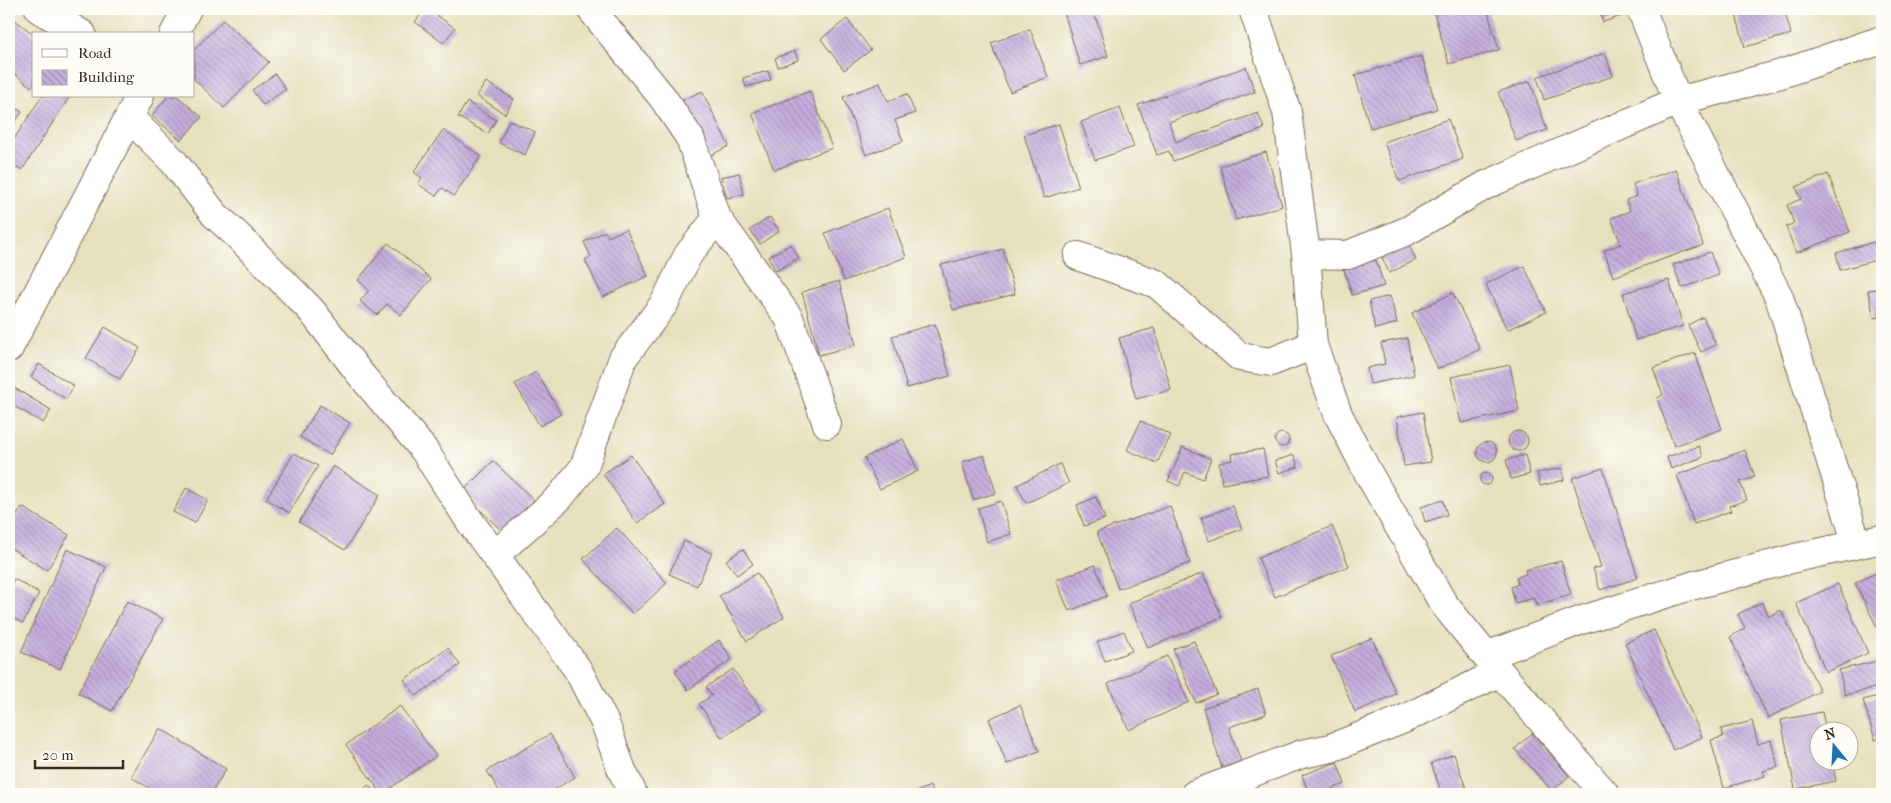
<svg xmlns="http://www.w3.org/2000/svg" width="1891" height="803" font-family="'IM FELL French Canon',serif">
  <defs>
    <pattern id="building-back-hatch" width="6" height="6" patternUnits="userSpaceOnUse" patternTransform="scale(1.25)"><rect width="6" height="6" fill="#c4aede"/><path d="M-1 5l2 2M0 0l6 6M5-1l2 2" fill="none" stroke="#a08eb3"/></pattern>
  </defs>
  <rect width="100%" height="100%" fill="#fdfcf7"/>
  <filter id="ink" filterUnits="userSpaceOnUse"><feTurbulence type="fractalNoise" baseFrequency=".02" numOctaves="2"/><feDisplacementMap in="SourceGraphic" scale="10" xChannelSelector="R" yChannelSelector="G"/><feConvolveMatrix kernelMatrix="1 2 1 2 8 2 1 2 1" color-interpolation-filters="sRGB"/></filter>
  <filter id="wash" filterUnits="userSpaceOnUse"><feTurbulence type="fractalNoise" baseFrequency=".0096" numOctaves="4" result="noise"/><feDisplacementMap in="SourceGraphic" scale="20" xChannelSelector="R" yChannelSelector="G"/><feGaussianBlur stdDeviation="1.12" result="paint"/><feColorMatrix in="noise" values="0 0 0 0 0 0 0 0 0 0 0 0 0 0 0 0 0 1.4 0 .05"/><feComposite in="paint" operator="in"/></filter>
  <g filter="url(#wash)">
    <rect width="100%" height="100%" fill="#e7e0bd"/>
    <g id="blocks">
      <path fill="url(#building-back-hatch)" d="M425,9H428L455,28L443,43L415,22Z
        M1063,9H1093L1108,56L1080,65Z
        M1433,9H1487L1499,50L1449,64Z
        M1599,9H1622L1624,15L1603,22Z
        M1744,9H1784L1791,34L1745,47L1735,11Z
        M9,15L34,35V84L31,87L9,69Z
        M847,19L871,50L844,70L821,39Z
        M223,20L269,62L224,108L194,79V50Z
        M1030,29L1048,77L1010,92L991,43Z
        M795,51L798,60L778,67L775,58Z
        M1605,53L1613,76L1544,100L1537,77Z
        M1422,56L1437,109L1370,128L1355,75Z
        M1246,67L1255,92L1169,122L1176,142L1258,113L1264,129L1173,161L1169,151L1157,155L1138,105Z
        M768,71L771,80L746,87L743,78Z
        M275,74L286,89L263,105L252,90Z
        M1530,81L1547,130L1516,141L1498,92Z
        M486,82L514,99L505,114L477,96Z
        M880,83L888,101L907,94L915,113L895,120L903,141L866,155L843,97Z
        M702,91L729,146L709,156L681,101Z
        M810,91L832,148L774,170L752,113Z
        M42,96H70L22,170L9,162V147Z
        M168,96H177L202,117L181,140L152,116Z
        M467,102L496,120L488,134L458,117Z
        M9,104L22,112L9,131Z
        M1120,108L1134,147L1095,160L1081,122Z
        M1448,119L1463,159L1399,181L1384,142Z
        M509,120L535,132L525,155L499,143Z
        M1059,124L1079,187L1044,198L1024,135Z
        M443,130L481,156L454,196L442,188L436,196L418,184L422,178L414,172Z
        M1266,152L1282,206L1236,220L1220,166Z
        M1676,169L1703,245L1613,277L1604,250L1621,244L1611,218L1630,211L1626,200L1637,196L1633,184Z
        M739,173L744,194L727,198L721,177Z
        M1828,174L1850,232L1796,253L1786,227L1794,223L1787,205L1801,199L1796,187Z
        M888,208L906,257L844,281L825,233Z
        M770,217L779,231L760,244L750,230Z
        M626,229L648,276L603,297L585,260L591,257L584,242L605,231L608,237Z
        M1874,242L1879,259L1840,270L1836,253Z
        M388,243L431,279L401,315L387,304L377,315L360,301L369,290L358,280Z
        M791,244L799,258L776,271L768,257Z
        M1409,245L1416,260L1389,273L1382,257Z
        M1003,249L1015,294L953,310L941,265Z
        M1710,252L1719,275L1682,288L1673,265Z
        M1376,260L1384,286L1352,295L1344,269Z
        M1524,266L1546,312L1507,330L1486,284Z
        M1669,280L1683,326L1636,340L1623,293Z
        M839,281L856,345L819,355L802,292Z
        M1882,288V316L1874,318L1868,290Z
        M1453,293L1480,349L1438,369L1412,313Z
        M1390,296L1397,323L1375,329L1369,301Z
        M1703,317L1716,345L1701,352L1688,325Z
        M935,324L950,376L907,388L892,336Z
        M105,327L140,348L120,379L86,358Z
        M1154,328L1171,390L1136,399L1119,338Z
        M1407,338L1414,375L1370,384L1367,368L1385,364L1381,343Z
        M1695,353L1722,429L1674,446L1657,398L1663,395L1653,368Z
        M39,364L74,386L66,399L31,377Z
        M1510,365L1519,411L1461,423L1451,377Z
        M536,372L561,414L540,426L515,384Z
        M11,386L51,410L43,423L9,403V389Z
        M320,405L350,423L330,455L300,437Z
        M1423,412L1431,462L1404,466L1397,417Z
        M1141,421L1171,435L1157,463L1127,450Z
        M1508 441a10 10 0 1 1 20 0a10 10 0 1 1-20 0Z
        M1275 440a7 7 0 1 1 14 0a7 7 0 1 1-14 0Z
        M903,439L918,471L880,489L864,458Z
        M1477 452a10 10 0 1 1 20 0a10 10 0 1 1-20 0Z
        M1699,446L1703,457L1671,469L1667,457Z
        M1183,447L1211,459L1203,479L1185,472L1179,486L1168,481Z
        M1263,449L1268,476L1222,484L1219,463L1232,460L1231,454Z
        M1745,450L1755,477L1740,482L1747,500L1729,506L1731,511L1694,524L1677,475Z
        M294,453L318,466L289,513L266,499Z
        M631,455L665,504L637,523L603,474Z
        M984,455L996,493L973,500L962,462Z
        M1294,455L1298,467L1279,473L1275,461Z
        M1525,455L1530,474L1511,479L1506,460Z
        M493,461L534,500L503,532L462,492Z
        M1060,464L1069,483L1026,503L1017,485Z
        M333,466L380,495L345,550L299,522Z
        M1562,468L1564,480L1540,486L1537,473Z
        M1603,468L1638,578L1600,590L1593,568L1601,567L1572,478Z
        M1480 479a6 6 0 1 1 12 0a6 6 0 1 1-12 0Z
        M186,488L208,500L195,523L173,512Z
        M1096,497L1105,519L1084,526L1077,505Z
        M1443,500L1447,515L1425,522L1421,507Z
        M1001,501L1011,534L987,542L978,508Z
        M1170,506L1190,563L1118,589L1097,532Z
        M1233,506L1242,529L1209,541L1201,518Z
        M22,507L69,535L47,570L9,547V529Z
        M1332,526L1349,566L1275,597L1258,558Z
        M617,528L667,583L633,614L583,559Z
        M684,541L712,553L697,586L669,574Z
        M67,549L106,567L60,669L21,652Z
        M743,549L753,564L737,575L726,560Z
        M1561,561L1571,595L1536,605L1534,598L1515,603L1511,587L1518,584L1516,577L1526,574L1525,570Z
        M1095,565L1107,596L1069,611L1056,580Z
        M1878,572L1882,582V637L1855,583Z
        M757,573L784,617L747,641L719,596Z
        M1203,573L1222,617L1148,648L1129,603Z
        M14,579L39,593L23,623L9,616V589Z
        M1838,584L1868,653L1826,672L1796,603Z
        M127,601L163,619L112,711L78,693Z
        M1762,602L1769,616L1781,610L1820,691L1768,718L1730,637L1745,628L1738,614Z
        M1654,630L1702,737L1673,750L1625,643Z
        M1124,631L1132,651L1105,661L1097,642Z
        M1372,638L1396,694L1355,712L1331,656Z
        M719,640L732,659L688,690L675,671Z
        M1194,641L1217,694L1196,703L1173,649Z
        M448,648L460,665L416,696L404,680Z
        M1167,656L1189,702L1129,730L1108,684Z
        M1882,660V686L1845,695L1839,670Z
        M733,669L762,711L722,738L699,704L712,695L706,687Z
        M1258,689L1266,714L1229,727L1241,762L1222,768L1203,708Z
        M1882,695V738L1875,740L1863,700Z
        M1020,705L1039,751L1007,764L989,719Z
        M400,706L436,756L382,794L346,745Z
        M1822,712L1826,730H1818V760H1832L1836,781L1795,789L1781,720Z
        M1752,721L1758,744L1771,740L1778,767L1763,771L1765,776L1724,788L1711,740L1723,737L1721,729Z
        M160,728L226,769L211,794H159L131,777Z
        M1532,733L1569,776L1552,791L1515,749Z
        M550,734L575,777L547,794H501L487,771Z
        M1454,754L1468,794H1442L1431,763Z
        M1337,762L1345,784L1318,794H1309L1302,775Z
        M368,785L378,794H360Z
        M930,786L933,794H911Z"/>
    </g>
  </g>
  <g filter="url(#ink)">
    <use href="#blocks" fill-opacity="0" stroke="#776a56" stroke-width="1"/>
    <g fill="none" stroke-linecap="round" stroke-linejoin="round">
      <g stroke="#776a56" stroke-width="30">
        <path id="minor" d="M39,9L82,34
          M591,9L663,98L690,138L717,218L789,318L827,424
          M1253,9L1287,112L1306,254L1313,345L1338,414L1367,471L1443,603L1486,656L1605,794
          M1641,9L1678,101L1779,297L1857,544
          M174,34L187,9
          M129,117L173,161L215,215L238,236L311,310L361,375L424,450L471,523L578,670L605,723L621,768L633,794
          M1306,254L1348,255L1407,231L1486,185L1678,101L1781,74L1882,40
          M1078,256L1157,284L1240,357L1271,362L1313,345
          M9,348L140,96
          M495,555L560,497L584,467L623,358L664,304L688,255L717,218
          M1486,656L1582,620L1691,586L1795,558L1882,539
          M1195,794L1302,754L1331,748L1404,719L1500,672"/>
      </g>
      <use href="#minor" stroke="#fff" stroke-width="28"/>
    </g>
  </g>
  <rect width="1891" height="803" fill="none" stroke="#fdfcf7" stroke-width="30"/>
  <rect x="32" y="32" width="162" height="65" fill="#fdfcf7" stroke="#afa8a0"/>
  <rect x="42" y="49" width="25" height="8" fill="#ffffff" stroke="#afa8a0"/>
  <text x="78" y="58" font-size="15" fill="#3b2a1e">Road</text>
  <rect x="42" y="70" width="25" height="15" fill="url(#building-back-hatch)" stroke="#afa8a0"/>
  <text x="78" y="82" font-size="15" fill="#3b2a1e">Building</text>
  <g transform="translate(1834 746) rotate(342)"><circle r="24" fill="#fdfcf7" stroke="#afa8a0"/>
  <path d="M0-4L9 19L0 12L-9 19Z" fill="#1f6fb2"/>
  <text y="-8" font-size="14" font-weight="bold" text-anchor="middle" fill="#3b2a1e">N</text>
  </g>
  <path d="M35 760v8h88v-8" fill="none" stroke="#3b2a1e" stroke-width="2.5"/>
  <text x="42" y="760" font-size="15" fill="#3b2a1e" stroke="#fdfcf7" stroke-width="4" paint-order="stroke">20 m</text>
</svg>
